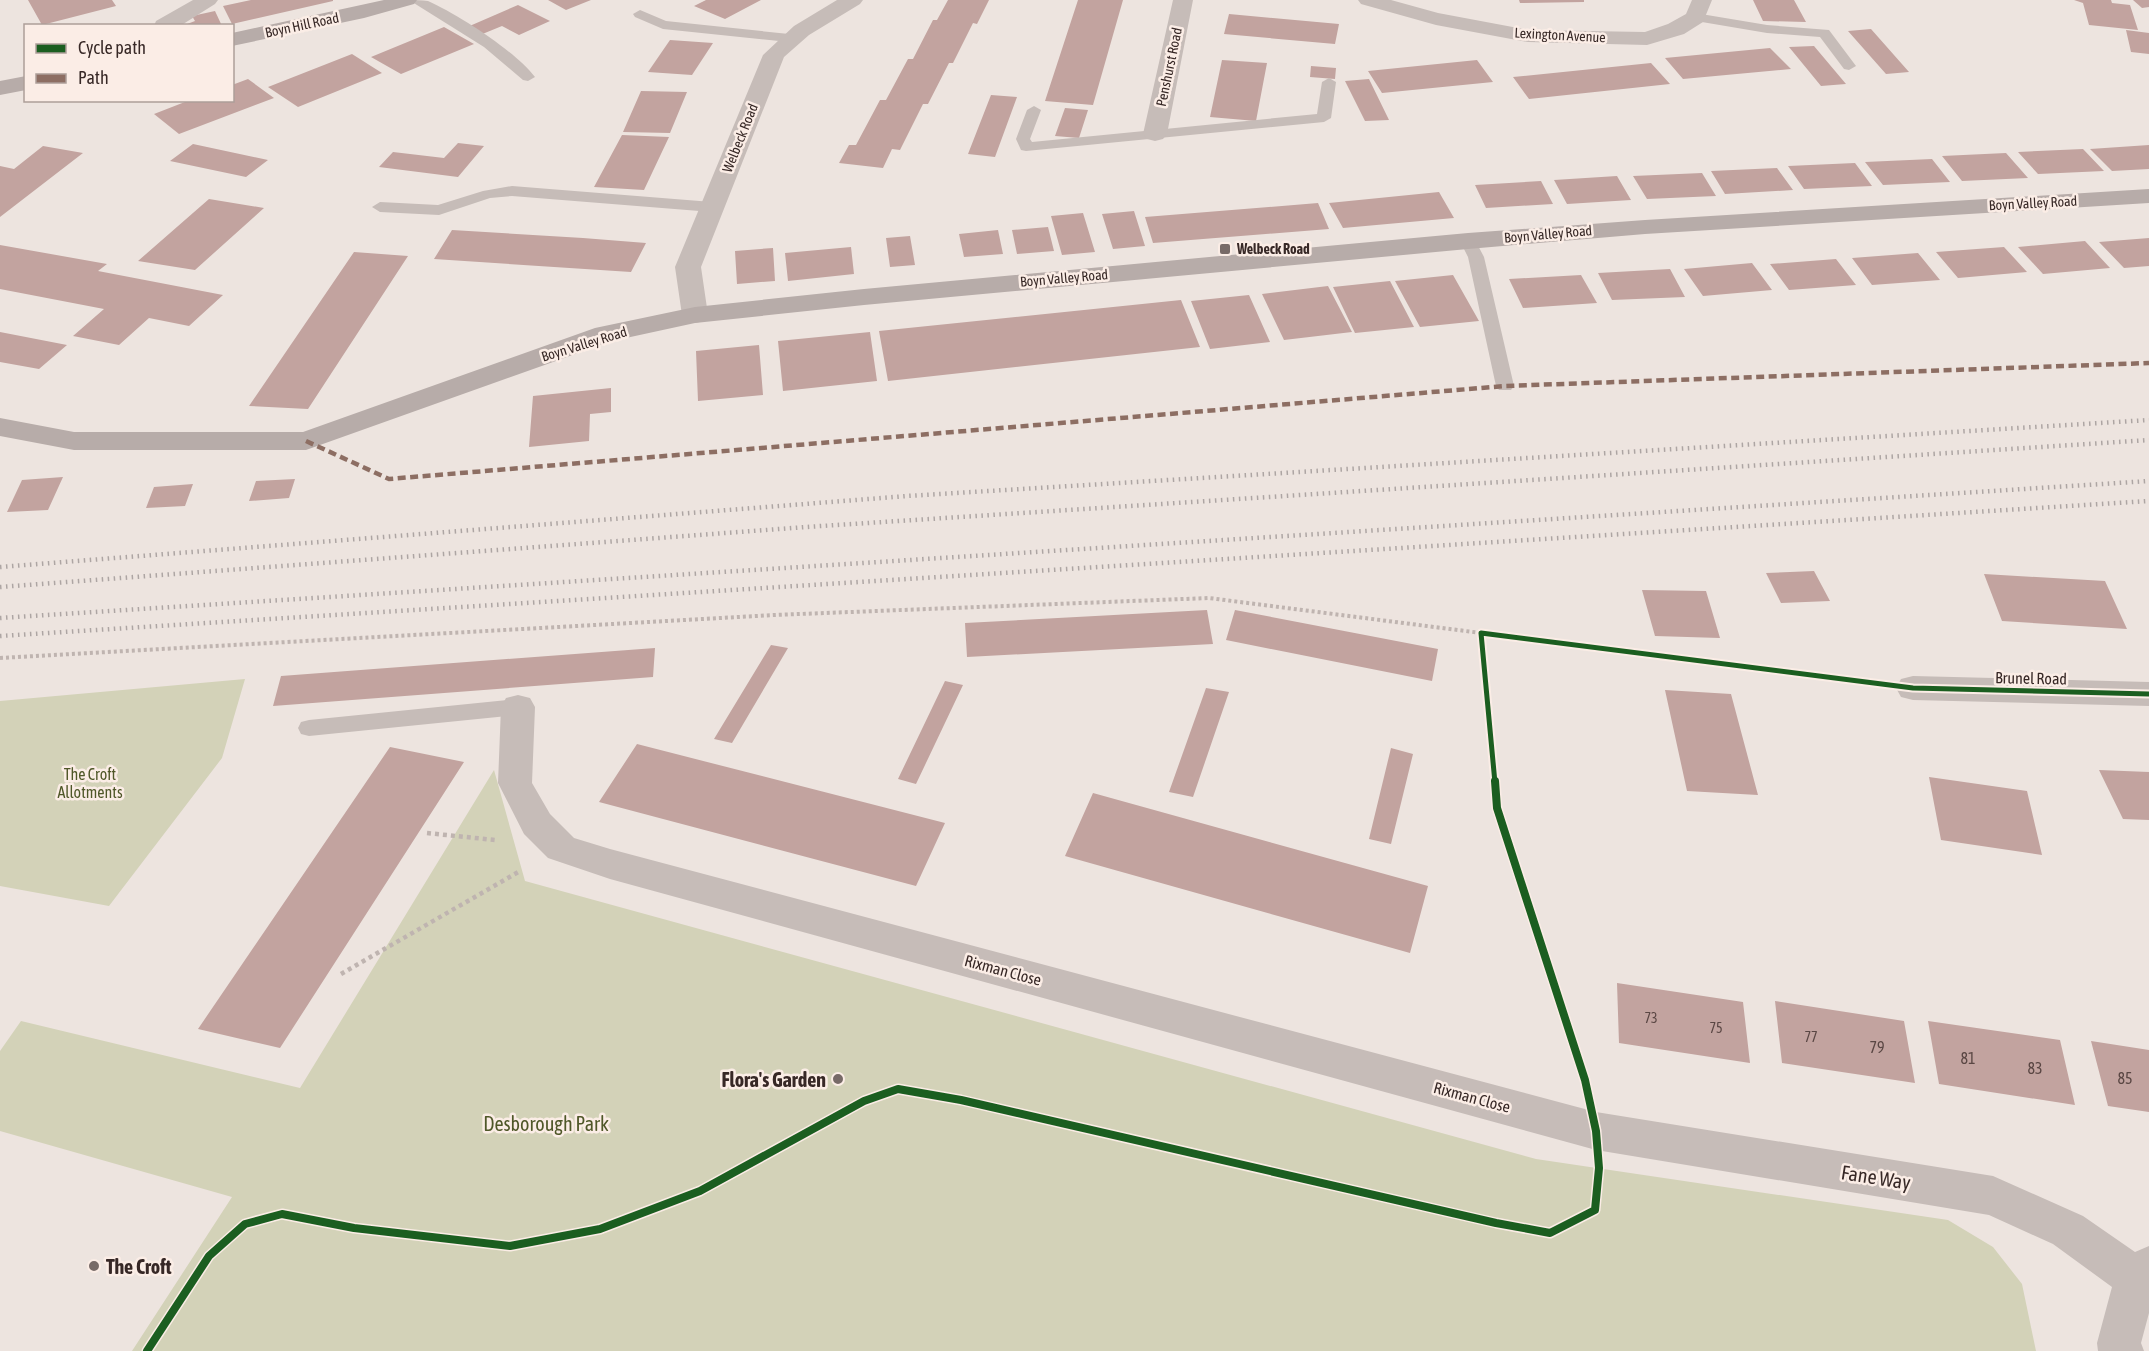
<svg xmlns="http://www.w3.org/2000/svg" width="2149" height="1351" font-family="'Asap Condensed',sans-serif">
  <rect width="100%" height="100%" fill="#ede4df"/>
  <path fill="#d3d2b8" d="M245,679L222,758L109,906L0,886V701Z
    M494,770L525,881L1536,1159L1948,1220L1993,1247L2022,1284L2036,1351H132L232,1197L0,1131V1051L21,1021L300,1088Z"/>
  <path fill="#c2a39f" d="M28,0H112L116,6L42,25Z
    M251,0H333V1L232,24L223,6Z
    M548,0H591L566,10Z
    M706,0H761L725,19L694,6Z
    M948,0H989L977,24L973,23L953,63H949L928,104H923L900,150L892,149L883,168L839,163L849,145H856L880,100H886L908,59H913L933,20H937Z
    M1078,0H1123L1093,105L1045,101Z
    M1519,0H1584V2L1520,3Z
    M1753,0H1794L1806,22L1763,21Z
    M2074,0H2111L2112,3L2130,5L2138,30L2089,25L2083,3Z
    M2133,0H2149V7L2142,8Z
    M518,5L550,21L519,35L502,26L480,35L465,28Z
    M215,11L222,26H182L195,21L192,16Z
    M1229,14L1339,24L1335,44L1224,34Z
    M444,27L474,44L401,74L371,57Z
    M1871,29L1909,72L1886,74L1848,31Z
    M2126,30L2149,33V54L2131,52Z
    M670,40L713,43L692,75L648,72Z
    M1814,46L1846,84L1821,86L1789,47Z
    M1770,48L1791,69L1683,79L1665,58Z
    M352,54L382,73L298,107L268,87Z
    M1222,60L1267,63L1256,121L1210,117Z
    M1477,60L1493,82L1382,93L1368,71Z
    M1651,63L1670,84L1529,99L1513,77Z
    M1311,66L1336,68L1335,79L1310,77Z
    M248,79L274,98L179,134L154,114L190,100H232V85Z
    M1369,79L1389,120L1365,121L1345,81Z
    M641,91L687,92L670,133L623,132Z
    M991,95L1017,97L995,157L968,154Z
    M1065,108L1088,110L1079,138L1055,136Z
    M622,135L669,137L644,190L594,187Z
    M458,143L484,146L458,177L379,167L393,152L444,158Z
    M193,144L268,160L246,177L170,161Z
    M2149,145V169L2112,171L2090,149Z
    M43,146L83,153L0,217V166L14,169Z
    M2083,149L2104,171L2038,174L2018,152Z
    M2006,153L2028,178L1962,181L1942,156Z
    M1932,159L1950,182L1883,185L1865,162Z
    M1855,163L1872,186L1804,189L1788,166Z
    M1777,168L1793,190L1725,194L1711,171Z
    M1702,173L1716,196L1647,199L1633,176Z
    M1617,176L1631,200L1567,204L1554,180Z
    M1541,181L1553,204L1486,208L1475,185Z
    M1439,192L1454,218L1343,228L1329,203Z
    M209,199L264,208L195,270L138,261Z
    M1318,203L1329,229L1153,243L1145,217Z
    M1134,211L1145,246L1113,249L1102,214Z
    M1083,213L1095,252L1062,255L1051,216Z
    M1048,227L1054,251L1017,254L1012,230Z
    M452,230L583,238L646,243L631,272L434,259Z
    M998,230L1003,254L964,257L959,234Z
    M910,236L915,265L890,267L886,238Z
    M2149,238V266L2124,268L2099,242Z
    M2085,241L2110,268L2043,274L2018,247Z
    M0,245L107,264L98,271L223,295L189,326L149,318L119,345L73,336L104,309L0,289Z
    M851,247L854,274L788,281L785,253Z
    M2004,247L2027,272L1958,278L1936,252Z
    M773,248L775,281L737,284L735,251Z
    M354,252L408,256L308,409L249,406Z
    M1918,253L1940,280L1872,285L1852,258Z
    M1836,259L1856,285L1789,290L1770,264Z
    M1752,263L1772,290L1703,296L1684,269Z
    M1670,269L1685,297L1612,300L1598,273Z
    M1453,275L1479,321L1420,327L1395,281Z
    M1581,275L1597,303L1523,308L1509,279Z
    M1390,281L1414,327L1355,333L1333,287Z
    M1328,286L1352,332L1284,340L1262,294Z
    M1249,295L1270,342L1210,349L1191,301Z
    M1181,300L1200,347L888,381L879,331Z
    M0,332L67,345L39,369L0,362Z
    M870,332L877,381L783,391L778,341Z
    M759,345L763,395L698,401L696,351Z
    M611,388V412L590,414L589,441L529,447L533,396Z
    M63,477L48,510L7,512L22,480Z
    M295,479L289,498L249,501L256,481Z
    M193,484L185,506L146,508L154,487Z
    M1814,571L1830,601L1781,603L1766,573Z
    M1984,574L2105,581L2127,629L2002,621Z
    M1642,590L1706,591L1720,638L1655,636Z
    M1207,610L1213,644L967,657L965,623Z
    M1235,610L1438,649L1432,681L1226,640Z
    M771,645L788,648L732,743L714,739Z
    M655,648L653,677L273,706L281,676Z
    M945,681L963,685L916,784L898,779Z
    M1206,688L1229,692L1193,797L1169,792Z
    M1665,690L1731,694L1758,795L1687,791Z
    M637,744L945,823L916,886L599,802Z
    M390,747L464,762L280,1048L198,1029Z
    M1391,748L1413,754L1391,844L1369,839Z
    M2099,770L2149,772V820L2123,819Z
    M1929,777L2027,791L2042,855L1941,840Z
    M1093,793L1428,886L1410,953L1065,856Z
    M1617,983L1743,1002L1750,1063L1619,1043Z
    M1775,1001L1904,1021L1915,1083L1782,1063Z
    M1928,1021L2060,1040L2075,1105L1939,1084Z
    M2091,1041L2149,1050V1112L2108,1106Z"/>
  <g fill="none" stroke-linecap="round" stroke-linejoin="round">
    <path stroke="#bfb4b0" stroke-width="4" stroke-dasharray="3 3" stroke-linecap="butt" d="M0,658L774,615L1209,598L1481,633"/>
    <path stroke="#bfb4b0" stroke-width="4.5" stroke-dasharray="4 4" stroke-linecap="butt" d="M427,833L495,840
      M341,974L520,871"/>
    <path fill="#c6bcb8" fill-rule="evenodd" d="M409,0C415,0 422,0 428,1C459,15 515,51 535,77L528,81L523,80L484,47Z
      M640,10L666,21L789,34L796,38L789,42L663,29L635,17L633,14Z
      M1695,13L1767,25L1829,30L1856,66L1849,70L1844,69L1820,37L1767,33L1690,20L1688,17L1690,14Z
      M1329,78L1336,82L1331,118L1324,122L1026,151L1021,150L1016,139L1027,110L1034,106L1041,110L1030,139L1032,142L1317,114L1322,82Z
      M512,186L712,202L720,207L712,212L512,196L490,198L439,215L380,212L372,207L380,202L438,205L483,191Z
      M1468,236L1474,238L1484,257L1514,386L1511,390H1499L1496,386L1468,257L1460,241Z
      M518,699L526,701L529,707L526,713L518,715L309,736L301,734L298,728L301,722L309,720Z"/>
    <path fill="#c6bcb8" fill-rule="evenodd" d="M193,0H218L215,4L180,26H154L156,21Z
      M837,0H863L860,4L809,35L784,57L701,267L708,315L704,321L695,323L686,321L682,315L675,267L763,55L794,26Z
      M1173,0H1193L1167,134L1163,139L1155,141L1147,139L1143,134Z
      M1358,0H1391L1438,13L1528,30L1645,32L1668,24L1686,14L1692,0H1712L1703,22L1684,34L1647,45L1528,42L1436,25L1361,4Z
      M1913,676L2149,682V706L1913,700L1901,697L1896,688L1901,679Z
      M518,695L530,698L535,707L532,783L550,814L574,838L610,849L1596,1112L1993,1176L2083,1216L2135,1252L2149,1246V1313L2141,1343L2144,1351H2098L2097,1343L2112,1287L2053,1244L1989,1215L1596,1150L610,879L548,858L524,834L498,783L501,707L506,698Z"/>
    <path fill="#b7aca9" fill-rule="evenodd" d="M384,0H417L414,4L364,18L232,46V33Z
      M26,76V90L0,95V81Z
      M2149,189V203L1645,234L1468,249L864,305L695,323L612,341L306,450H74L0,436V418L74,432H303L595,328L695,307L864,289L1468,233L1645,220Z"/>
    <path stroke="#ada5a3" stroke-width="4.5" stroke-dasharray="1.5 4.5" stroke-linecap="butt" d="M0,567L907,496L2149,420
      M0,587L806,527L2149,440
      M0,618L2149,481
      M0,636L2149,501"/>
    <path stroke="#8d6e63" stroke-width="4.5" stroke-dasharray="8 4.5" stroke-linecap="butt" d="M306,441L389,479L1505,386L2149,363"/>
    <g stroke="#fbede6" stroke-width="9">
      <path id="cycleway-far1" d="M1495,783L1481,633L1913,688L2149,694"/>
    </g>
    <g stroke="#fbede6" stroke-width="11">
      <path id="cycleway" d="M147,1351L209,1256L245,1224L282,1214L354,1228L510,1246L600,1229L700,1191L864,1101L898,1089L961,1100L1496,1223L1550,1233L1595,1210L1599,1168L1596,1131L1585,1080L1497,808L1495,781"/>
    </g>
    <use href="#cycleway-far1" stroke="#1b5e20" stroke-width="5"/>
    <use href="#cycleway" stroke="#1b5e20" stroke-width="8"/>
  </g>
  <g fill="#776a67" stroke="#fbede6" stroke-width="2">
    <rect x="1219" y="243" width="12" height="12" rx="3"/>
    <circle cx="838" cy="1079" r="6"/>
    <circle cx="94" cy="1266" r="6"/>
  </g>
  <g text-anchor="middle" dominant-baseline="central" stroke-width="5" stroke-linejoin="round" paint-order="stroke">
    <g font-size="14" fill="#372826" stroke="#fbede6">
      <text transform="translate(302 25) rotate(-12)">Boyn Hill Road</text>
      <text transform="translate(1560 35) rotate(3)">Lexington Avenue</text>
      <text transform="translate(1169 67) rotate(-78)">Penshurst Road</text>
      <text transform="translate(740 138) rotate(-68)">Welbeck Road</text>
      <text transform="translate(2033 203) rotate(-3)">Boyn Valley Road</text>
      <text transform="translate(1548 234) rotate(-5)">Boyn Valley Road</text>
      <text transform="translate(1064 278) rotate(-5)">Boyn Valley Road</text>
      <text transform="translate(584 344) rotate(-17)">Boyn Valley Road</text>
    </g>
    <g font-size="14" font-weight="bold" fill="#372826" stroke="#fbede6" text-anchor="start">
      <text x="1237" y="249">Welbeck Road</text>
    </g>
    <g font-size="14" fill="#5a4744">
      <text x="1651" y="1018">73</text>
      <text x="1716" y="1028">75</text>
      <text x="1811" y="1037">77</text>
    </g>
    <g font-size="16" fill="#372826" stroke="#fbede6">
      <text transform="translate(2031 678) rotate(1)">Brunel Road</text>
      <text transform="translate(1003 970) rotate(15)">Rixman Close</text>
      <text transform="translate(1472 1097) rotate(15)">Rixman Close</text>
    </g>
    <g font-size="16" fill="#4f5728" stroke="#fbede6">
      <text x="90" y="774">The Croft<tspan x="90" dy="18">Allotments</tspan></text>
    </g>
    <g font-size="16" fill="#5a4744">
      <text x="1877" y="1047">79</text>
      <text x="1968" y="1058">81</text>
      <text x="2035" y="1068">83</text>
      <text x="2125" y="1078">85</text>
    </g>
    <g font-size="20" font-weight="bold" fill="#372826" stroke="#fbede6" text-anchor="end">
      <text x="826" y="1079">Flora's Garden</text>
      <text x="106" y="1266" text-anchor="start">The Croft</text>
    </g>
    <g font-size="20" fill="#4f5728" stroke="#fbede6">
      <text x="546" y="1123">Desborough Park</text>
    </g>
    <g font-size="20" fill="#372826" stroke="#fbede6">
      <text transform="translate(1876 1177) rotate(9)">Fane Way</text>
    </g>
  </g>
  <rect x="24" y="24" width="210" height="78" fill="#fbede6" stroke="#ad9e99" stroke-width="1.5"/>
  <rect x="36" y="44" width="30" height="9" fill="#1b5e20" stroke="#ad9e99" stroke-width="1.5"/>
  <text x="78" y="54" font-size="18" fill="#372826">Cycle path</text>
  <rect x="36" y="74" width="30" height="9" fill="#8d6e63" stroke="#ad9e99" stroke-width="1.5"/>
  <text x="78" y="84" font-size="18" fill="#372826">Path</text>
</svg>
